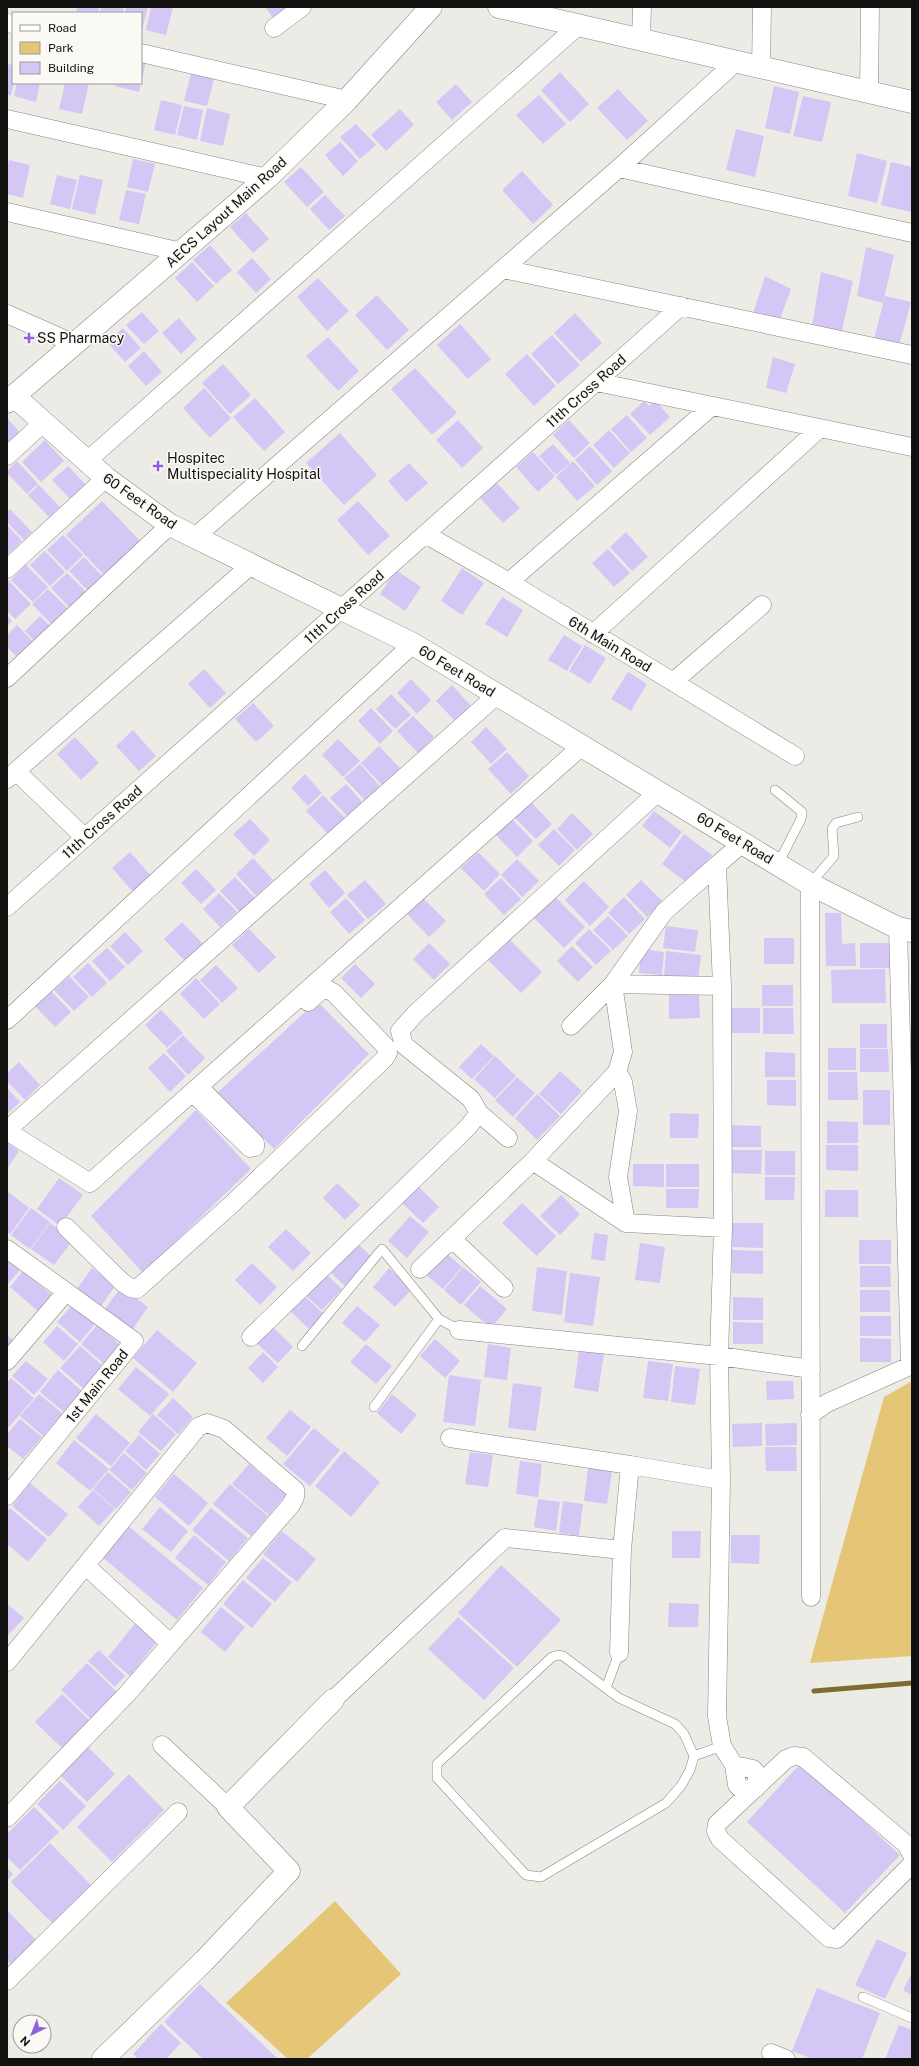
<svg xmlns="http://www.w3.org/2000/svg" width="919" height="2066" font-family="'Public Sans',sans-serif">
  <rect width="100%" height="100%" fill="#edebe6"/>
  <path fill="#e4c676" d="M912,1381V1656L810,1663L884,1397Z
    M335,1901L401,1974L307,2059H288L226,2003Z"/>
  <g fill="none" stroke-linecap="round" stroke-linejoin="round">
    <path stroke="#806c2e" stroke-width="5" d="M814,1691L912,1683"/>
  </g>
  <path fill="#d4c7f6" d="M77,7H99L98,13H76Z
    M101,7H124L122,13H100Z
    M126,7H148L142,30L141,13H125Z
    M151,7H173L166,35L146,30Z
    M265,7H290L274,19Z
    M141,61L146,62L142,79H141Z
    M7,64L13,65L14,83L11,96L7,94Z
    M560,72L589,104L570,122L541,90Z
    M191,74L214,79L207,106L184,101Z
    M17,83H40L36,102L14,96Z
    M65,83H89L82,114L59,109Z
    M115,83H141L139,92L115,86Z
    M456,84L472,102L452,120L436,102Z
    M774,86L799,92L790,134L765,128Z
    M618,89L648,121L627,140L597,108Z
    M539,95L566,124L543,144L516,115Z
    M803,96L831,102L822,142L793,136Z
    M161,100L182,105L175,135L154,130Z
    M184,106L203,110L197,140L177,135Z
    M207,108L230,114L223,146L200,141Z
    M400,109L414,125L386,151L371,135Z
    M356,124L376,145L360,159L340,137Z
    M736,129L764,136L755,177L726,170Z
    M340,142L358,161L343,176L325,155Z
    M857,153L887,161L877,203L848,196Z
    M133,159L155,164L148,192L127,187Z
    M9,160L30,165L23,198L7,194V171Z
    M891,162L912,167L911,212L881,205Z
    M301,167L324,192L307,207L284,182Z
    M522,171L553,205L533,224L502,190Z
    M57,175L77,180L70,209L50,204Z
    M80,175L103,180L95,215L72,209Z
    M126,190L146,194L139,224L119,220Z
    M325,195L345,216L329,230L310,209Z
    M246,213L269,239L253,253L230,227Z
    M210,245L232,270L216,284L193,260Z
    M866,247L894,255L883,303L857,296Z
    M252,258L271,279L256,293L237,272Z
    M192,262L214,286L197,302L175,278Z
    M821,272L853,281L841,334L812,326Z
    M765,276L791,289L779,322L752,317Z
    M318,278L349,311L327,331L297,297Z
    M377,295L409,330L387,350L355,315Z
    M885,296L911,302L899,346L874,339Z
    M142,312L159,331L144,344L126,325Z
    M575,313L602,343L581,362L554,333Z
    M179,318L197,339L181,354L162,333Z
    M460,324L491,359L468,379L437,345Z
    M123,328L141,348L125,362L107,342Z
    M552,335L580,365L558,384L531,354Z
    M328,337L359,371L338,391L306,356Z
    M144,351L162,372L146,386L128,366Z
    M527,354L556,386L534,406L505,374Z
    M773,357L795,364L786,393L766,388Z
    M223,364L251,395L230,414L202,383Z
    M415,368L457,413L432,435L391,389Z
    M204,388L231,418L210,438L183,408Z
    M255,398L285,432L264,451L233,417Z
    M655,400L670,417L650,435L630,414L644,401L649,406Z
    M627,415L647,438L631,452L611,429Z
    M7,418L24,437L12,447L7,442Z
    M458,420L483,448L462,468L436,440Z
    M569,420L590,443L574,458L553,435Z
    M609,430L630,453L614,468L593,445Z
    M340,433L377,475L344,505L306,463Z
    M45,440L64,461L41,482L22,462Z
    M553,444L570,463L556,475L539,456Z
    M590,446L612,471L597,485L575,460Z
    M533,452L555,476L538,492L516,467Z
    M17,461L38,484L27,494L7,473V471Z
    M573,461L595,486L577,501L556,477Z
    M409,463L428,483L406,502L388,481Z
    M68,466L86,485L70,499L52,480Z
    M497,483L520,508L503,523L480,498Z
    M39,485L60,507L49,517L28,495Z
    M102,501L144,545L108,579L66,535Z
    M358,501L390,536L368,555L337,520Z
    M10,509L32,532L24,540L7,522V512Z
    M7,525L22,541L7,555Z
    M626,532L648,557L632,571L610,547Z
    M63,535L83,555L67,571L47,550Z
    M608,549L630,573L614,587L592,563Z
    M45,551L65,572L50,586L30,565Z
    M84,557L105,579L90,593L69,571Z
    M26,565L48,587L33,602L11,580Z
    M462,568L484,583L462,615L441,601Z
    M396,570L421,587L405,611L380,594Z
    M67,573L88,594L72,610L51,588Z
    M7,579L31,604L15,619L7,611Z
    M48,589L70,611L53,626L32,604Z
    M502,597L523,610L507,637L485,624Z
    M7,615L12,621L7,626Z
    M40,616L52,628L36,643L25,631Z
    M17,625L36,645L20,660L7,647V635Z
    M564,635L582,646L567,671L548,660Z
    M585,645L606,658L590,684L569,671Z
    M204,669L226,693L210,708L188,684Z
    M628,672L647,684L631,711L611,699Z
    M411,679L431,700L417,714L397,693Z
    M452,685L471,706L455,721L436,701Z
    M391,694L411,715L395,729L376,709Z
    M253,703L274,726L256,742L235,719Z
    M371,708L393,731L380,744L358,721Z
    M413,716L434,737L418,753L397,731Z
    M486,727L507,749L491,764L471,742Z
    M133,730L156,756L139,771L116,746Z
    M75,737L99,763L81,780L57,754Z
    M338,739L360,761L343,777L322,755Z
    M379,746L400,768L382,785L361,763Z
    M507,752L529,776L511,794L488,769Z
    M360,764L380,786L365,800L344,778Z
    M305,774L322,793L308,806L291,788Z
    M346,784L364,804L349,818L330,798Z
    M323,795L345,818L328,834L306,811Z
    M531,802L552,824L536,839L515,818Z
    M654,811L682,832L670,848L642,826Z
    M572,813L593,834L577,850L557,829Z
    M250,819L270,840L254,856L233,834Z
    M512,819L533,841L517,857L496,835Z
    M554,829L575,850L559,866L538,845Z
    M684,834L712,855L690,885L662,864Z
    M130,852L152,877L134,893L112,868Z
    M478,852L500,874L484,891L461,868Z
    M253,858L273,880L256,896L236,874Z
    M517,859L539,881L522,897L501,875Z
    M196,869L216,890L201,904L181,883Z
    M325,870L345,893L329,908L309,884Z
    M235,877L255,898L240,912L220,891Z
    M501,878L521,899L504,915L484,894Z
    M365,880L386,904L368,919L347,895Z
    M641,880L663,902L647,917L626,895Z
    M584,881L609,907L590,926L565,900Z
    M219,893L237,912L220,927L203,909Z
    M555,897L585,927L564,948L534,918Z
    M624,897L645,919L629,934L608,913Z
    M346,898L365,920L349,934L330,912Z
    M423,898L446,921L429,937L407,914Z
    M825,913H841L842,944L855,943L856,966H826Z
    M608,916L628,936L613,950L593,930Z
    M182,922L204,945L186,962L164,939Z
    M666,926L698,930L695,952L663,948Z
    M249,929L276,957L259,973L232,945Z
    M589,929L611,951L596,965L575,943Z
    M125,932L143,951L128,965L110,946Z
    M508,938L542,972L521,993L487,959Z
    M764,938H794V964H764Z
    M429,943L450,964L434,980L413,959Z
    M860,943H889L890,968H860Z
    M572,946L593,967L578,982L557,961Z
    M107,948L125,967L110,981L92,961Z
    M641,949L664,952L662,975L639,973Z
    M666,951L701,955L698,980L664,976Z
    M88,963L107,983L92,997L73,977Z
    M355,964L375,984L361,998L341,978Z
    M216,965L238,988L222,1003L200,980Z
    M885,969L886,1003H832L831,970Z
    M69,976L89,997L74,1011L54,990Z
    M196,978L220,1004L204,1019L180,994Z
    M762,985H793V1006H762Z
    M50,990L71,1012L55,1027L34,1005Z
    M669,995H699L700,1018L669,1019Z
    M317,1001L369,1054L274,1149L218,1092Z
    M730,1008H760V1033H730Z
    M763,1008H793L794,1034H763Z
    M161,1010L183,1033L167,1048L145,1025Z
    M860,1024H887V1048H860Z
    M183,1035L205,1058L188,1075L166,1051Z
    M481,1044L494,1056L472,1079L459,1067Z
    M828,1048H856V1070H828Z
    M860,1049H888L889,1072H860Z
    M765,1052L795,1053V1077H765Z
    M164,1053L186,1076L170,1092L148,1068Z
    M495,1056L516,1076L495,1098L474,1079Z
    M19,1062L40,1085L25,1100L7,1081V1073Z
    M560,1071L582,1091L561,1114L539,1094Z
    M828,1072H857L858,1100H828Z
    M517,1077L535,1093L513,1117L495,1100Z
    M767,1080H796V1106L767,1105Z
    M7,1088L20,1102L7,1114Z
    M863,1090H890V1125H863Z
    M537,1094L560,1116L537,1140L515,1118Z
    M196,1110L251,1169L143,1273L91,1216Z
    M670,1113L699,1114L698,1138H670Z
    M827,1121L858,1122V1143H827Z
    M729,1125L761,1126V1147H729Z
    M7,1142L19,1151L7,1169Z
    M826,1145H858V1171L826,1170Z
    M729,1150H762L761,1174L729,1173Z
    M765,1151H795V1175H765Z
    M633,1164H664V1187L633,1186Z
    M666,1164H699V1187H666Z
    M765,1177H795L794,1200H765Z
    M59,1178L83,1195L60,1226L37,1209Z
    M337,1183L360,1205L345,1220L323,1198Z
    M416,1184L439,1207L423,1223L399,1200Z
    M666,1189H699L698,1208H666Z
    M825,1190H858V1217H825Z
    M7,1191L29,1208L10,1234L7,1232Z
    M561,1195L580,1214L560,1235L540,1216Z
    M522,1203L556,1236L537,1256L502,1223Z
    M31,1208L50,1222L30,1249L11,1235Z
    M410,1216L429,1232L407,1258L388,1241Z
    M50,1223L73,1240L54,1265L31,1249Z
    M732,1223H763V1248L732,1247Z
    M286,1229L311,1253L293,1271L268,1247Z
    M594,1233L608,1235L605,1261L591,1259Z
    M859,1240H891V1264H859Z
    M355,1241L373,1258L346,1287L328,1270Z
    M640,1243L665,1247L660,1283L635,1280Z
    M732,1250L763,1251V1274L732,1273Z
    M445,1252L462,1267L443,1289L425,1274Z
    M7,1259L20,1270L7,1285Z
    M252,1263L277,1287L260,1305L235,1280Z
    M860,1266H890L891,1287H860Z
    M463,1267L481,1282L461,1305L444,1290Z
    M537,1267L567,1271L562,1315L532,1311Z
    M92,1268L116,1285L98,1310L74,1293Z
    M389,1268L412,1289L395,1307L373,1287Z
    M23,1271L53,1296L39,1312L10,1287Z
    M325,1273L342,1289L322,1310L305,1295Z
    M570,1273L600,1277L593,1326L564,1322Z
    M480,1286L507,1309L491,1328L464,1305Z
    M121,1287L148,1307L130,1333L102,1313Z
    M860,1290H890V1312H860Z
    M303,1295L324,1314L309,1329L289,1310Z
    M733,1297L763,1298V1320H733Z
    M73,1304L95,1324L80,1342L57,1322Z
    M357,1306L380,1325L365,1342L342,1323Z
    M860,1316H891V1336H860Z
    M268,1322L293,1347L278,1363L252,1339Z
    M733,1322L763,1323V1344H733Z
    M97,1325L120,1345L104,1364L81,1344Z
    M57,1326L78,1344L64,1361L43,1342Z
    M157,1330L197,1363L173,1392L133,1358Z
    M7,1335L13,1340L7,1347Z
    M860,1338L891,1339V1362H860Z
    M435,1339L460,1361L445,1378L420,1356Z
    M366,1344L392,1366L376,1384L350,1362Z
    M488,1344L511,1348L507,1380L484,1377Z
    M80,1346L103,1366L84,1389L60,1368Z
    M579,1350L604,1354L598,1392L574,1388Z
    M263,1352L278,1367L263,1383L248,1368Z
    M26,1361L48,1379L34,1395L12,1376Z
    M648,1361L673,1364L668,1401L643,1398Z
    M675,1366L700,1369L695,1405L671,1402Z
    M136,1367L169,1394L150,1416L118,1389Z
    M58,1370L82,1391L64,1412L40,1392Z
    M449,1375L481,1380L475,1426L443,1422Z
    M11,1378L34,1398L9,1427L7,1425V1383Z
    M766,1381H793L794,1399L767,1400Z
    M513,1383L542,1387L536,1431L508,1428Z
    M39,1394L63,1414L43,1436L20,1416Z
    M392,1394L417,1415L401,1434L377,1413Z
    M173,1398L193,1417L178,1434L157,1415Z
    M290,1410L311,1427L287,1456L266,1438Z
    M96,1414L130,1443L111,1466L76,1438Z
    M153,1414L176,1434L161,1451L138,1432Z
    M20,1419L42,1437L23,1459L7,1446V1434Z
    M762,1423V1446L733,1447L732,1424Z
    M797,1423V1445L766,1446L765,1424Z
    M314,1428L340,1450L310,1486L283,1464Z
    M139,1435L160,1454L146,1470L125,1451Z
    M74,1440L109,1469L90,1491L56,1463Z
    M765,1447H796L797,1471H766Z
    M344,1451L380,1482L351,1517L315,1486Z
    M470,1452L493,1455L488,1487L465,1484Z
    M124,1453L147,1473L132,1490L109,1470Z
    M520,1461L542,1464L538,1497L516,1494Z
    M249,1464L286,1495L269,1515L232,1484Z
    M588,1468L612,1471L607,1504L584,1501Z
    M108,1472L131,1492L116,1509L93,1489Z
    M174,1474L208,1503L189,1526L155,1497Z
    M30,1483L68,1514L49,1537L12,1506Z
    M230,1484L268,1516L251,1536L213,1504Z
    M93,1490L115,1509L99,1526L78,1507Z
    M538,1499L560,1502L556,1531L534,1527Z
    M563,1501L583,1504L579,1536L559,1533Z
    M160,1507L188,1531L171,1552L142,1529Z
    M10,1508L47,1539L28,1562L7,1544V1512Z
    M211,1508L248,1538L229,1561L192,1530Z
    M127,1525L203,1588L177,1620L101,1556Z
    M282,1531L316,1559L297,1582L263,1554Z
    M672,1531H701L700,1558H672Z
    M194,1535L226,1562L208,1585L175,1558Z
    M731,1535H760L759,1564L731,1563Z
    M263,1558L292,1582L275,1602L246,1578Z
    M501,1565L561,1620L517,1667L458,1613Z
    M243,1580L272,1604L252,1628L223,1604Z
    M669,1603L699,1604L698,1627H668Z
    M7,1604L24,1618L8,1635L7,1634Z
    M221,1607L245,1627L225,1652L201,1632Z
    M458,1617L514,1668L484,1700L428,1649Z
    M137,1621L159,1639L130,1676L108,1657Z
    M99,1650L125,1676L115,1687L88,1661Z
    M87,1663L117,1692L91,1719L61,1690Z
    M62,1694L91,1722L64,1750L35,1722Z
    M87,1746L115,1774L87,1802L59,1774Z
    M801,1763L900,1855L845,1913L747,1822Z
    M129,1774L164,1810L112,1862L77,1827Z
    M60,1781L86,1806L63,1830L37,1804Z
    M34,1807L59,1832L20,1870L7,1857V1834Z
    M50,1843L92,1886L53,1924L11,1882Z
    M7,1868L13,1874L7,1881Z
    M7,1910L38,1942L13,1966L7,1960Z
    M877,1939L907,1953L885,1999L855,1985Z
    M912,1973V1995L903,1990Z
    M200,1984L278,2059H203L164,2022Z
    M817,1988L880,2013L862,2059H813L792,2051Z
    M161,2024L181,2043L166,2059H138L133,2054Z
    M899,2025L912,2030V2059H885Z"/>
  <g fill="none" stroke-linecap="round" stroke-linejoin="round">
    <g stroke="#878581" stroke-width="10">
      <path id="lane" d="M775,790L802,812L801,819L778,864
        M810,884L834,856L832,829L836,823L858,817
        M439,1319L459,1330
        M302,1346L382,1249L439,1319L374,1407
        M559,1655L563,1656L619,1698L675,1724L684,1734L694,1756L690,1770L681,1786L666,1803L541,1877L526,1875L437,1778V1764L552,1657Z
        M606,1688L619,1653
        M694,1756L722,1746
        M863,1997L912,2018"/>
    </g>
    <g stroke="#878581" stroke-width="19">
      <path id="street" d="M7,23L13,24
        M274,28L302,7
        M641,39L642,7
        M141,53L347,100
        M761,67L762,7
        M869,92L870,7
        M7,119L267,178
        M619,168L912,233
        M7,212L182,252
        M503,269L912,355
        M7,314L75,344
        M596,382L912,447
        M7,456L44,422
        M87,461L579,25
        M425,534L509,582L795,756
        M195,537L619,168L737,61
        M7,569L106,478
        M509,582L712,406
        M593,634L820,428
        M7,678L170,525
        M673,682L762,605
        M16,771L85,838
        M7,779L251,565
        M744,842L717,865L722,986L723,1228L719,1356L721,1480L717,1716L722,1746L734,1765L737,1785L742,1790L756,1788
        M810,884L811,1597
        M7,907L681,306
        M898,928L910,1366
        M613,984L623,1052L617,1072L623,1082L628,1111L618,1177L626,1223L723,1228
        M613,984L722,986
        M7,1020L413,644
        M571,1026L613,984L664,912L717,865
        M193,1093L250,1148L255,1147V1143L199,1087
        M479,1113L508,1138
        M7,1130L497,695
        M7,1131L90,1183L582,746
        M533,1161L626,1223
        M66,1227L123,1283L131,1288L137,1289L232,1204L384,1059L388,1053L386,1047L334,993L327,989L320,991L308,1002
        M452,1239L504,1288
        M7,1249L134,1341L7,1496
        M420,1269L533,1161L617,1072
        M459,1330L719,1356L811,1369
        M251,1337L468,1127L479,1113L471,1099L404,1045L400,1031L415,1014L658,792
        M7,1361L66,1292
        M810,1415L827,1403L912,1365
        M450,1438L630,1465
        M86,1566L170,1643
        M619,1653L622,1550
        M7,1662L198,1427L207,1423L224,1429L295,1490V1497L291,1505L127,1694L7,1818
        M333,1700L505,1538L622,1550L630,1465L721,1480
        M162,1745L228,1807
        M734,1765L753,1769L757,1774L756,1788
        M912,1855L906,1844L803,1757L794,1756L786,1759L717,1824L716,1831L720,1839L829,1938L837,1939L912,1864
        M7,1981L178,1812
        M771,2053L786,2059"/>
    </g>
    <g stroke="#878581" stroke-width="23">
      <path id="secondary" d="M499,7L912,102
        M14,396L106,478L170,525L413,644L810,884L898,928L912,931
        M7,402L267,178L347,100L431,7
        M103,2059L204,1961L289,1871L228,1807L333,1700"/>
    </g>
    <use href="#lane" stroke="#fff" stroke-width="9"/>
    <use href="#street" stroke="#fff" stroke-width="18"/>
    <use href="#secondary" stroke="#fff" stroke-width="22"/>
  </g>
  <g fill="#8e62dc" stroke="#faf9f4" stroke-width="1.5">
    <path d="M27 332h4v4h4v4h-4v4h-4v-4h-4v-4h4z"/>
    <path d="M156 460h4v4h4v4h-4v4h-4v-4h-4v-4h4z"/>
  </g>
  <g text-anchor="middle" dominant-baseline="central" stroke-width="3" stroke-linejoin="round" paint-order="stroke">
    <g font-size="14" fill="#11110f" stroke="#faf9f4">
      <text transform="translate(226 212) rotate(-42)">AECS Layout Main Road</text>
      <text transform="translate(586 391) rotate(-42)">11th Cross Road</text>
      <text transform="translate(140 501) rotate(35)">60 Feet Road</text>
      <text transform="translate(344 607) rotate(-42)">11th Cross Road</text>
      <text transform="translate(610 644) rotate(31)">6th Main Road</text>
      <text transform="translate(457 671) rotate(31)">60 Feet Road</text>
      <text transform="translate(102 822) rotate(-42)">11th Cross Road</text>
      <text transform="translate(735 838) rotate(31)">60 Feet Road</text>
      <text transform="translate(97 1386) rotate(-51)">1st Main Road</text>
    </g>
    <g font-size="14" fill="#11110f" stroke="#faf9f4" text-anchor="start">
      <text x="37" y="338">SS Pharmacy</text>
      <text x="167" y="458">Hospitec<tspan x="167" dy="16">Multispeciality Hospital</tspan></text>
    </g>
  </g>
  <rect width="919" height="2066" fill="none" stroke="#11110f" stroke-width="16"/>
  <rect x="12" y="12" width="130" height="72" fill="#faf9f4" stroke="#9d9c98"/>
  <rect x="20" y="25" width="20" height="6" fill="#ffffff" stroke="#9d9c98"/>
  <text x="48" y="32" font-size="12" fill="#11110f">Road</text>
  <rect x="20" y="42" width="20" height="12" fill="#e4c676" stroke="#9d9c98"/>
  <text x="48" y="52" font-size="12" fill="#11110f">Park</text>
  <rect x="20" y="62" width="20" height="12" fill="#d4c7f6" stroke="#9d9c98"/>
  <text x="48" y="72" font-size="12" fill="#11110f">Building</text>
  <g transform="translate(32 2034) rotate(223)"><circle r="19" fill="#faf9f4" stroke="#9d9c98"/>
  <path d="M0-3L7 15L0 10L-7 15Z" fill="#8e62dc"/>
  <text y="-6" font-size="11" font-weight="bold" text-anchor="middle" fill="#11110f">N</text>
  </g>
</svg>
